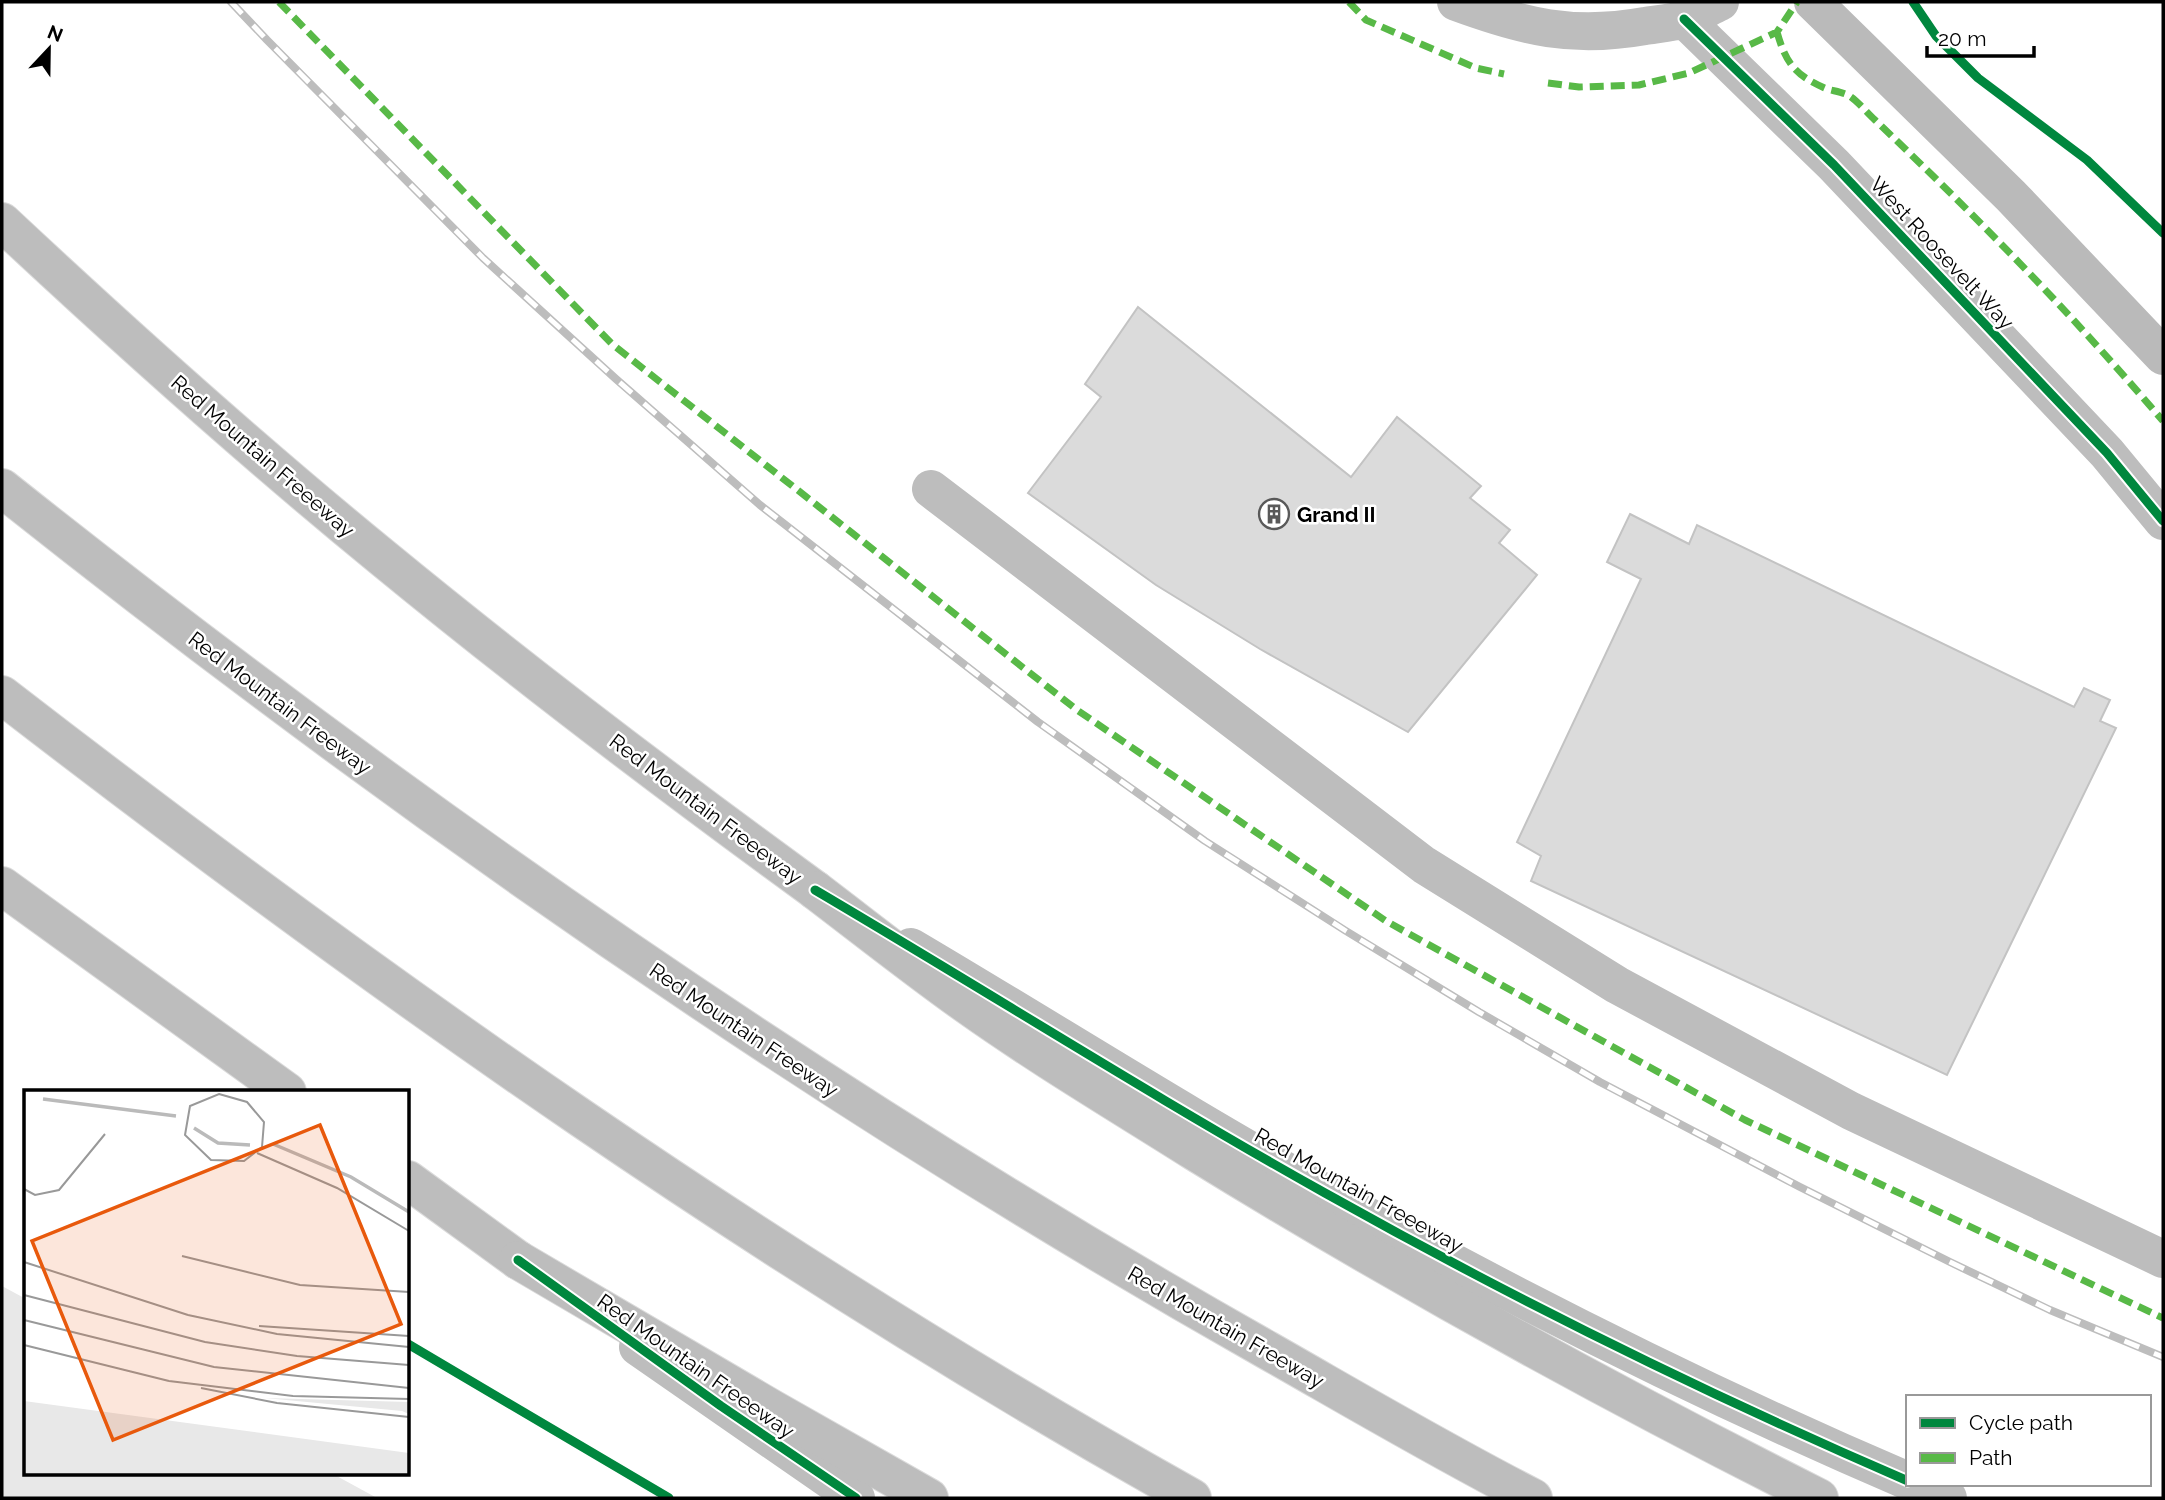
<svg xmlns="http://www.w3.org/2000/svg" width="2165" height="1500" font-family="Raleway,sans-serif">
  <rect width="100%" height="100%" fill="#fff"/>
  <path fill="#e8e8e8" d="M2,1286L26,1299V1474H333L377,1498H2Z"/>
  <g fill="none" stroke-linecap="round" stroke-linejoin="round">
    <path stroke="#bababa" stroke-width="38" d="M1813,2L2011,196L2163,356"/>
  </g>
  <path fill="#dbdbdb" stroke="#c3c3c3" stroke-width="2" d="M1138,307L1351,477L1397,417L1481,486L1470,498L1510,530L1499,543L1537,575L1408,732L1260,649L1156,585L1028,493L1101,397L1085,384Z
    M1630,514L1689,544L1697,525L2074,707L2084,688L2110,700L2100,721L2116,728L1947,1075L1531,881L1541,856L1517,842L1641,579L1607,562Z"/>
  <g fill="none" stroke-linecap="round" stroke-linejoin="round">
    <g stroke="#dbdbdb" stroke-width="40">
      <path id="major" d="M2,222C126,338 252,451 383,558C523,673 668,783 815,890
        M2,886L287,1092
        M408,1180L518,1260"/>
    </g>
    <g stroke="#dbdbdb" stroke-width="40">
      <path id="highway" d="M2,488C403,807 821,1098 1267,1350C1355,1400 1443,1452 1533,1498
        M2,695C381,988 773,1264 1192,1498
        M815,890C865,928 914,967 966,1004C1039,1056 1118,1103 1194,1151C1397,1276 1606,1391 1819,1498
        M518,1260L772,1409L929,1498"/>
    </g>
    <path stroke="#bdbdbd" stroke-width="38" d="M1456,2C1524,27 1572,39 1645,26C1658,24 1674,23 1687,18C1698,14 1709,7 1720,2
      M1684,19L1834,165L2107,453L2163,521
      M931,489L1424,865L1617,985L1851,1111L2163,1259
      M911,947C1050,1029 1186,1116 1327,1194C1516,1299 1709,1396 1908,1481
      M638,1347L856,1498
      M1915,1484L1948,1498"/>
    <use href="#major" stroke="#bdbdbd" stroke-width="38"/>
    <use href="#highway" stroke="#bdbdbd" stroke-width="38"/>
    <g stroke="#bdbdbd" stroke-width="8">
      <path id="rail" d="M231,2L267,40L483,258L616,379L760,505L1038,722L1205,841L1346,931L1479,1012L1600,1082L1800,1187L1950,1262L2050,1310L2163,1357"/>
    </g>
    <use href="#rail" stroke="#fff" stroke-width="5" stroke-dasharray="16" stroke-linecap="butt"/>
    <path stroke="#58b947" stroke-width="7" stroke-dasharray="14 7" stroke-linecap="butt" d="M279,2L612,344L1077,710L1386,921L1745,1120L2163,1318
      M1349,2L1366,20L1476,68L1504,74
      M1777,32C1786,64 1796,76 1827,89C1834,91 1841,92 1848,95C1857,100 1867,113 1875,120C1976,216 2073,315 2163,421
      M1548,83L1579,87L1639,85L1689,73L1777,32L1797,2"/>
    <g stroke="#fff" stroke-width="13">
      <path id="cycleway" d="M1913,2L1936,36L1978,78L2087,160L2163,233
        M1684,19L1834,165L2107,453L2163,521
        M815,890C985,990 1153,1097 1325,1193C1514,1299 1709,1395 1908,1481
        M518,1260L721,1406L856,1498
        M408,1344L669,1498"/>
    </g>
    <use href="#cycleway" stroke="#00873e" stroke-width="9"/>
  </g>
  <defs>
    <g id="building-ring" transform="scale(1.575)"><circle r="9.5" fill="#fff" stroke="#595959" stroke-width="1.5"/><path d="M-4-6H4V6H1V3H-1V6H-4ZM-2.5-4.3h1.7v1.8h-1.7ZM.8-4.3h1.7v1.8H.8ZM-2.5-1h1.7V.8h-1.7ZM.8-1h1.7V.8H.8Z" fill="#595959"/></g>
  </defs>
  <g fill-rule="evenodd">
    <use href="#building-ring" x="1274" y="514"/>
  </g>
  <g text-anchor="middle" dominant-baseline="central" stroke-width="5" stroke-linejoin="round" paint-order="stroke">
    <g font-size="21" fill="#000" stroke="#fff">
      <text transform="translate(1942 253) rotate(47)">West Roosevelt Way</text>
      <text transform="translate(263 456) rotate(41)">Red Mountain Freeeway</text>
      <text transform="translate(280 703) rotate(37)">Red Mountain Freeway</text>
      <text transform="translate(706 809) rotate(37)">Red Mountain Freeeway</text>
      <text transform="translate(744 1030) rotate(34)">Red Mountain Freeway</text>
      <text transform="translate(1359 1190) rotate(29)">Red Mountain Freeeway</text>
      <text transform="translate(1226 1327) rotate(30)">Red Mountain Freeway</text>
      <text transform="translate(696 1366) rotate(35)">Red Mountain Freeeway</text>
    </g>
    <g font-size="21" font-weight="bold" fill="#000" stroke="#fff" text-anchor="start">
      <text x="1297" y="514">Grand II</text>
    </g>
  </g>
  <g transform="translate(24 1090)">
    <rect width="385" height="385" fill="#fff"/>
    <path d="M241,308L385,312V324L378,321ZM0,311L385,363V384H0Z" fill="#e8e8e8"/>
    <path fill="none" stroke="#bababa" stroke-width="3.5" d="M19,9L152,26M170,38L194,53L226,55M249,54L327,87L385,122"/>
    <path fill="none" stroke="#999" stroke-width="2" d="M195,4L223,12L240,32L238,57L220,71L187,70L161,45L166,16ZM233,63L313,98L385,141M0,99L11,105L35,100L81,44M158,166L276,195L385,202M0,172L164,225M0,205L181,252L273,266L385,275M164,225L253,244L385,257M0,230L190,277L385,298M235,236L385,246M0,255L145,291M145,291L269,306L385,309M177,298L253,313L385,327"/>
    <path fill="#e8590c" fill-opacity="0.15" stroke="#e8590c" stroke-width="3.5" d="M296,35L377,234L89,350L8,151Z"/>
    <rect width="385" height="385" fill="none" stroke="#000" stroke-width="3.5"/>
  </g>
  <rect width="2165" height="1500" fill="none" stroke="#000000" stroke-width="7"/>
  <rect x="1906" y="1395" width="245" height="91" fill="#ffffff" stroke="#999999" stroke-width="2"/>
  <rect x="1920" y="1418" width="35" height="10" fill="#00873e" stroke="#999999" stroke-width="2"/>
  <text x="1969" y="1430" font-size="21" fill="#000000">Cycle path</text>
  <rect x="1920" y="1453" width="35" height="10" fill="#58b947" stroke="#999999" stroke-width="2"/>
  <text x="1969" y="1465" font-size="21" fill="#000000">Path</text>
  <g transform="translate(49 49) rotate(22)" stroke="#ffffff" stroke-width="5" paint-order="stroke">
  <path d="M0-5L12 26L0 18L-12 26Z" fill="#000000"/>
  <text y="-10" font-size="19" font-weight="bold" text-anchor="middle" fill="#000000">N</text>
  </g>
  <path d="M1927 46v10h107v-10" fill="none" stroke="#000000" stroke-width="3.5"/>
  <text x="1938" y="46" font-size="21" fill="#000000" stroke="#ffffff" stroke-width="5" paint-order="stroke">20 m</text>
</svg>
